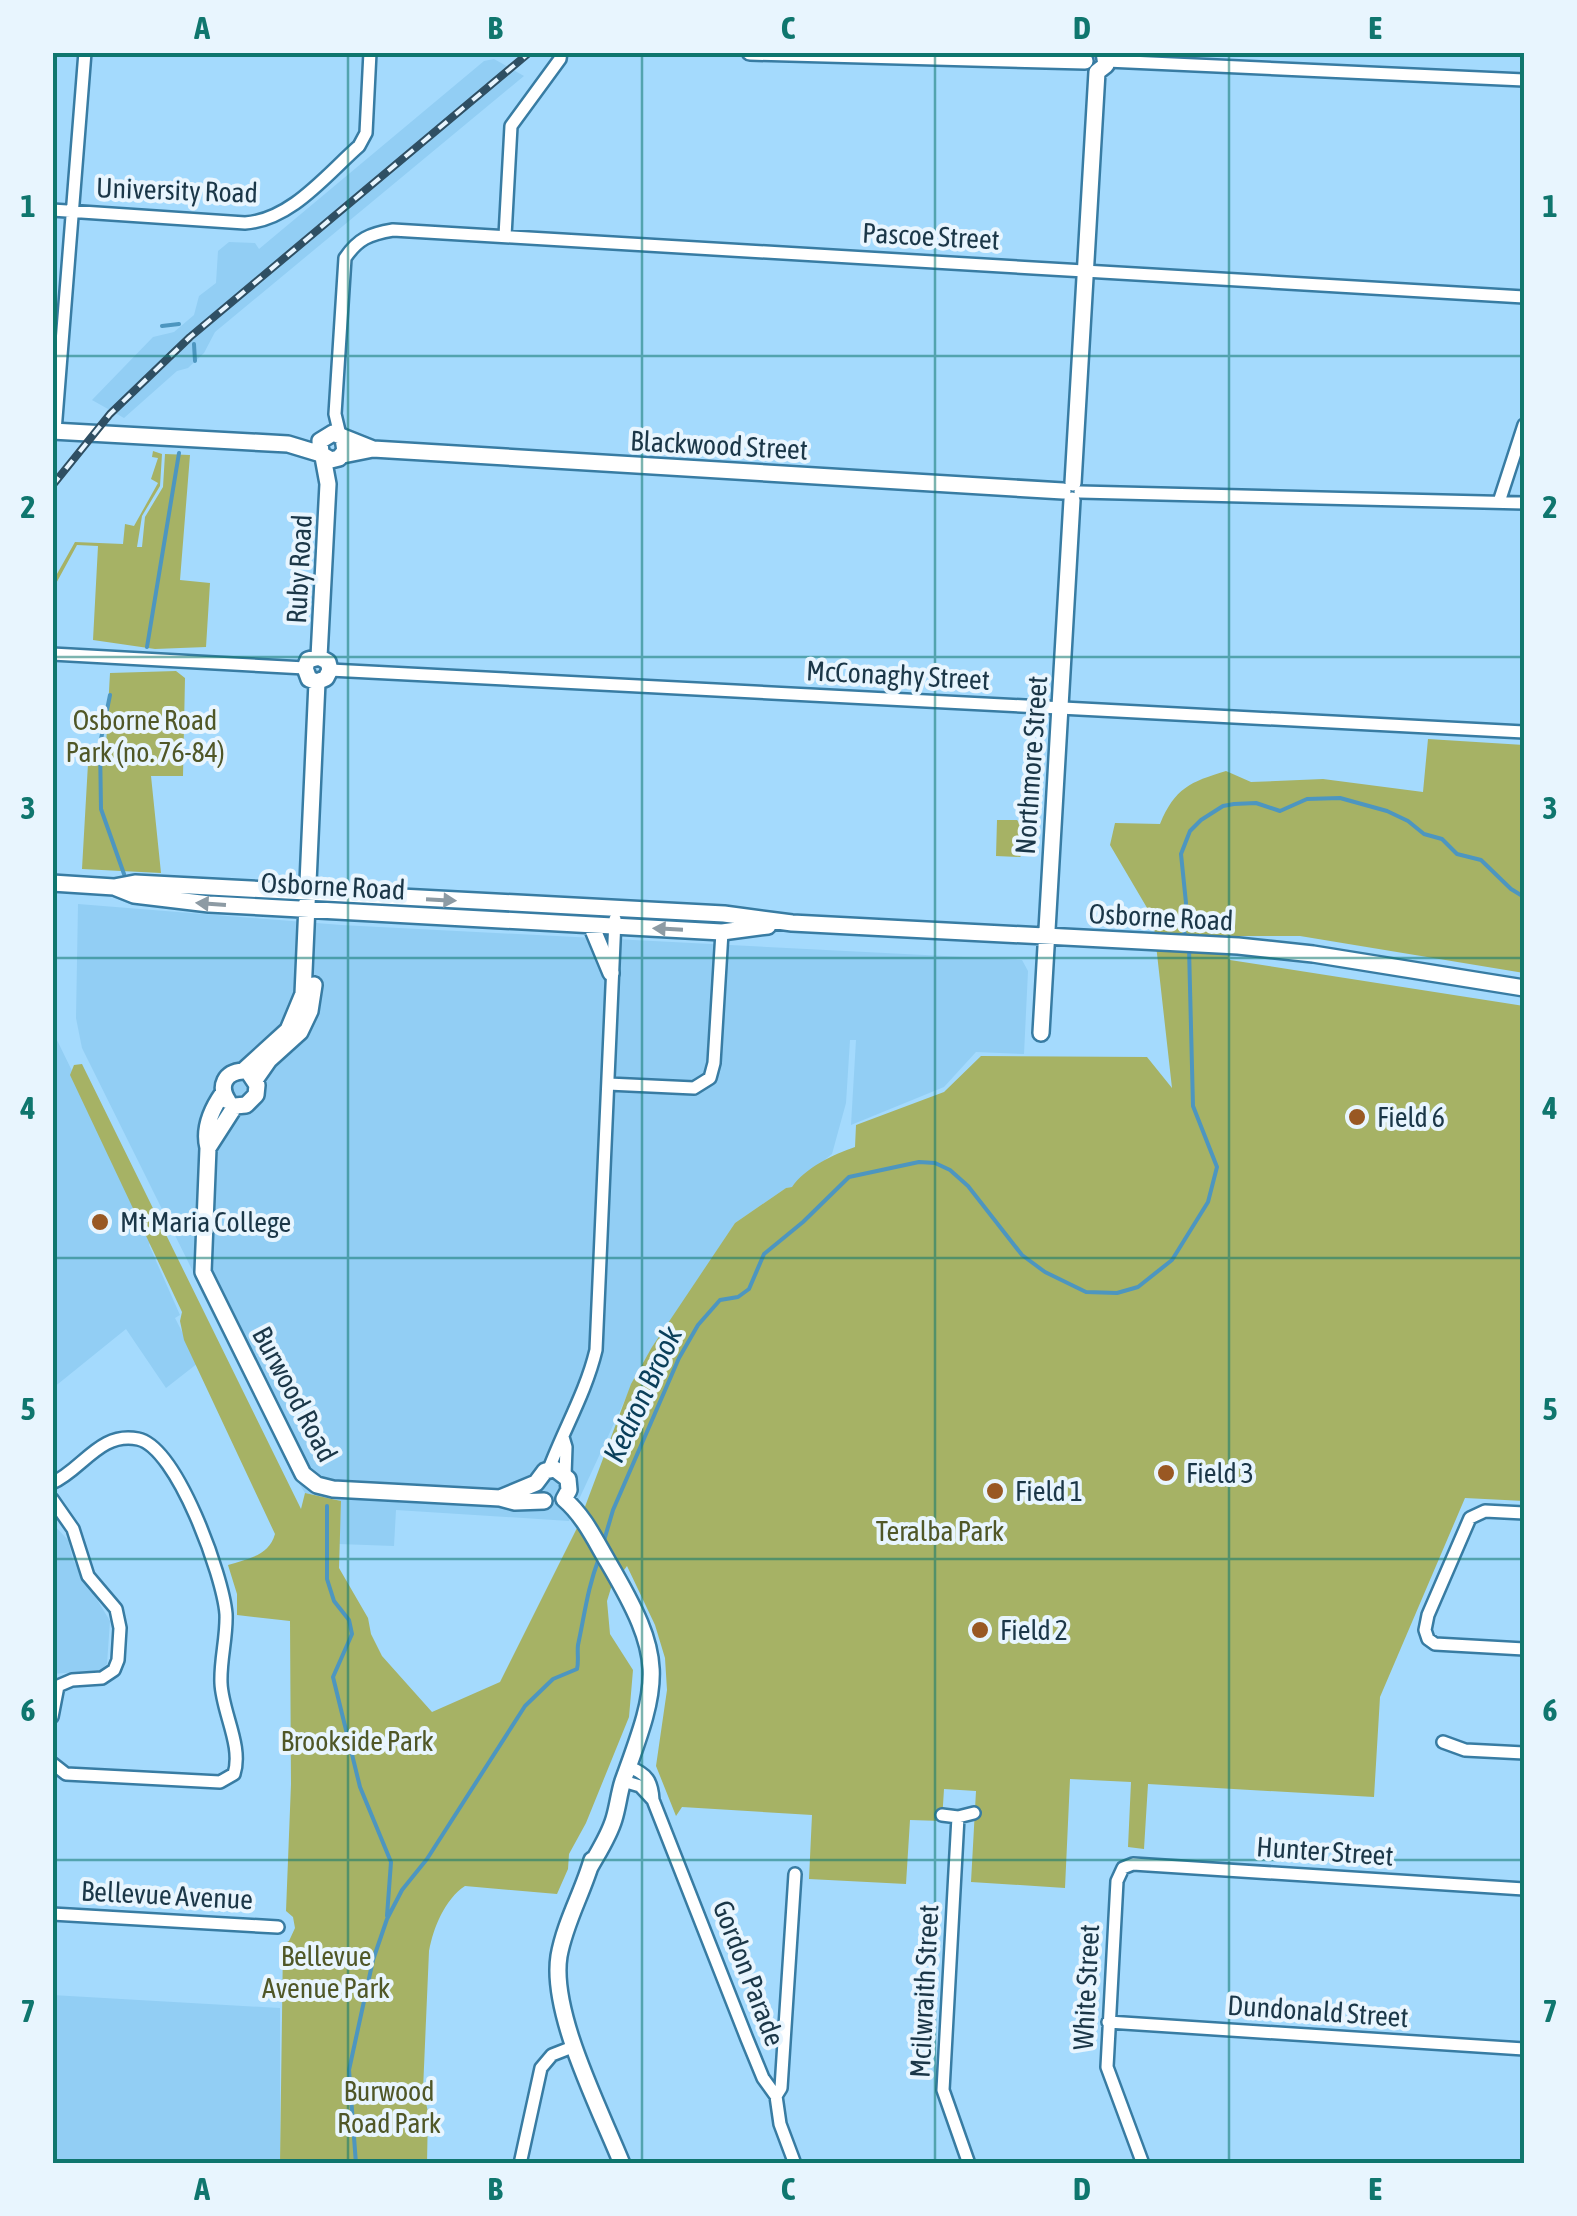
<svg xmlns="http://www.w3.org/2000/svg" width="1577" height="2216" font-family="'Asap Condensed',sans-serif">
  <rect width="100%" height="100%" fill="#a4dafd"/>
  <path fill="#92cef4" d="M494,59L524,76L215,332L204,353L188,368L177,371L124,418L92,400L153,337L174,332L194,315L199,296L216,283L218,251L229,242L255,243L259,249L484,61Z
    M78,904L341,925L1022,960L1028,971L1024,1054L976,1052L944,1087L851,1125L856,1040H850L846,1103L832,1154L792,1187L786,1188L735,1223L641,1365L569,1521L396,1510L394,1546L339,1544L341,1501L305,1493L294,1475L82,1048L76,1018Z
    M52,1030L153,1236L149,1245L180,1315L175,1318L198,1363L166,1388L126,1329L53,1388Z
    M52,1523L68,1540L73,1560L110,1621L107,1664L100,1670L53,1674Z
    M52,1995L280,2008V2163H53Z"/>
  <path fill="#a6b265" d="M153,451L162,454L160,486L142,516L137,547H142L145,517L163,487L165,454L190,455L180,580L210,583L206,647L155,649L93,640L98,546L77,545L53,589V581L75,542L123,544L125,524L134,526L158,483L151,479L158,458L152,457Z
    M176,671L185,678L183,776H151L161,873L82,869L89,746H106L110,673Z
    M1428,739L1524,745V973L1300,936H1226L1230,960L1524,1006V1501L1465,1498L1380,1697L1374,1797L1148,1784L1144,1849L1128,1847L1131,1782L1070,1779L1065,1888L971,1882L976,1791L944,1789L942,1821L910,1820L906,1884L809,1879L812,1815L682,1807L676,1816L656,1766L667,1690L665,1658L655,1625L627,1566L611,1588L607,1601L610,1634L633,1670L629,1717L586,1823L569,1854L568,1869L557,1894L465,1886C445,1899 433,1928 429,1951L423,2090L428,2112L427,2163H280L283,1944L289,1941L295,1928L293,1917L286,1911L291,1784L290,1621L237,1615V1594L228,1565C247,1559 269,1556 275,1534L184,1340L180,1321L182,1312L70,1075L74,1065L82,1064L301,1509L305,1493L341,1501L339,1568L368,1618L371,1634L382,1656L432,1712L500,1682L577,1528L631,1384L652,1347L735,1223L786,1188L792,1187C805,1168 834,1154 855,1147L856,1125L944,1092L981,1056L1147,1057L1172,1088L1153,918L1110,845L1115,823L1160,824C1175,788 1190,782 1226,771L1251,782L1323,779L1423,792Z
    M997,820H1017L1034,843L1020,857L996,856Z"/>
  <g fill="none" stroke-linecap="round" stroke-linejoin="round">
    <path stroke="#4d96c0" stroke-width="4" d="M162,326L179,324
      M194,344L195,361
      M147,647L179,453
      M110,695L100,744L101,809L124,874
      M1186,939L1183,927L1186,903L1181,854L1190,831L1201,820L1223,806L1234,804L1256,803L1280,811L1307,799L1340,798L1387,811L1408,821L1424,834L1442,839L1457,854L1481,860L1511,889L1524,897
      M327,1506V1579L334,1601L349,1620L352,1634L333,1677L360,1787L391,1862L387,1916
      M603,1544L613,1510L679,1358L698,1325L720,1300L738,1297L749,1289L764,1254L803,1222L849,1177L919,1162L935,1163L950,1170L968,1186L1022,1255L1045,1272L1086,1292L1117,1293L1138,1287L1172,1260L1208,1202L1217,1167L1193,1106L1189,948
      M356,2164L349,2070L373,1960L387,1919L402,1890L427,1859L525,1706L553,1679L577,1669C579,1661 577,1653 578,1645C585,1613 587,1590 599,1558"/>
    <g stroke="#387ca3" stroke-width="16">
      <path id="minor" d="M1107,61L1524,80
        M52,210L245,223C291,220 326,175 359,146L366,133L370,52
        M505,236L511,126L560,59L561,52
        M55,431L85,52
        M340,435L335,414L345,258C358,239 369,234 393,230L1524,297
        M1080,492L1524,503
        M1499,502L1524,425
        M52,654L305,668
        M330,670L1524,732
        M608,1084L694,1088L710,1078L714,1063L722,932
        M563,1437L566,1447L565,1475
        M549,1469C564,1429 586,1392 596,1350L615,919
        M52,1483C82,1470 100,1431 138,1439C177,1447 223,1576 226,1614C227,1637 220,1660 221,1683C222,1712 243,1746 234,1774L220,1782L66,1774L52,1763
        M52,1499L73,1529L88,1576L116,1609L120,1628L118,1660L114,1670L102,1678L72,1680L58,1686L52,1717
        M1524,1513L1485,1511L1470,1518L1428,1615L1425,1630L1428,1639L1435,1644L1524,1649
        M1443,1742L1465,1750L1524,1753
        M629,1767C647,1774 652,1781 653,1800L747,2039L763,2078L776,2096L780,2124L795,2164
        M623,1781L640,1786L653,1800
        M942,1815L958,1817L974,1813
        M958,1817L943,2090L969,2164
        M52,1914L278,1927
        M1108,2022L1524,2049
        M776,2096L781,2088L795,1874
        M520,2164L541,2068L552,2055L575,2046
        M1143,2164L1107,2067L1117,1881L1123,1868L1133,1864L1524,1889"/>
    </g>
    <g stroke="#387ca3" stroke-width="20">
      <path id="tertiary" d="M750,52L1085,61
        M1097,72L1106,65L1104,52
        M52,431L288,444L321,454
        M343,438L345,451L339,458L331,460L321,454L320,441L333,433L373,449
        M343,455L373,449L1063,491
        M1073,483L1097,72
        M319,657L328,484L323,457
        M317,682L309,679L305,668L308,660L319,657
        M317,682L326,678L330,670L328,662L319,657
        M52,883L114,887L135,883L724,914L792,923L1238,946L1313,954L1524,988
        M114,887L134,895L209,904L722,932L768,926
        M591,925L611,973
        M1041,1033L1072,500
        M243,1071L288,1030L303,994L317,682
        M255,1080L269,1060L300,1032L310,1011L314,985
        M223,1093C211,1110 203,1128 208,1148L203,1272L303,1474L317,1485L333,1489L500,1498L515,1502L544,1501
        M228,1101C218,1086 225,1072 243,1071
        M235,1106L246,1105L256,1095L257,1085L249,1073
        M208,1148L235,1106
        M500,1498L536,1483L545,1471L555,1469L568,1479L569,1490L564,1499
        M564,1499C584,1516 595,1540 608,1562C665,1659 661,1678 623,1781C619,1793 618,1806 614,1819C609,1836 599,1851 590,1867
        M592,1860C583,1892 565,1922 559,1956C550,2013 600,2109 622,2164"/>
    </g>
    <use href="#minor" stroke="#fff" stroke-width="11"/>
    <use href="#tertiary" stroke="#fff" stroke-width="15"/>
    <g stroke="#2f4f63" stroke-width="8">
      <path id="rail" d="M52,486L110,414L190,337L530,52"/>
    </g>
    <use href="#rail" stroke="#e8f5fe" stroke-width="4" stroke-dasharray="11" stroke-linecap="butt"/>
  </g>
  <defs><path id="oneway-solid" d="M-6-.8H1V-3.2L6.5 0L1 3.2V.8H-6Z" transform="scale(2.5)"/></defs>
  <g fill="#8d9ba4">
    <use href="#oneway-solid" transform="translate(441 900) rotate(3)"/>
    <use href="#oneway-solid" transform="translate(211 904) rotate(-176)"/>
    <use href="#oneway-solid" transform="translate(668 929) rotate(-177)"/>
  </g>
  <path fill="none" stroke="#0f766e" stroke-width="2.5" stroke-opacity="0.55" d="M348,52V2164M642,52V2164M935,52V2164M1229,52V2164M52,356H1524M52,657H1524M52,958H1524M52,1258H1524M52,1559H1524M52,1860H1524"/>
  <g fill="#995823" stroke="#e8f5fe" stroke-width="4">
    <circle cx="1357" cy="1117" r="10"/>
    <circle cx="100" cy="1222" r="10"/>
    <circle cx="1166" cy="1473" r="10"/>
    <circle cx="995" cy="1491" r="10"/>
    <circle cx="980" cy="1630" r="10"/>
  </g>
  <g text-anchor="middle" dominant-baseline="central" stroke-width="8" stroke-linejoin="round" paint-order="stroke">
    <g font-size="28" fill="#1b3748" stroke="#e8f5fe">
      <text transform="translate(177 190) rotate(2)">University Road</text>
      <text transform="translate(931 236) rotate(3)">Pascoe Street</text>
      <text transform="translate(719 445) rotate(3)">Blackwood Street</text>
      <text transform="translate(299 569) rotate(-87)">Ruby Road</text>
      <text transform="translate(898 675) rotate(3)">McConaghy Street</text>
      <text transform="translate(1031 765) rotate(-86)">Northmore Street</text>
      <text transform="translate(333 886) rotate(3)">Osborne Road</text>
      <text transform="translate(1161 917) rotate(3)">Osborne Road</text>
      <text transform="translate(295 1394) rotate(62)">Burwood Road</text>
      <text transform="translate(1325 1851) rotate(4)">Hunter Street</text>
      <text transform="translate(167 1895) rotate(3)">Bellevue Avenue</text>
      <text transform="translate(749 1973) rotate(69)">Gordon Parade</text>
      <text transform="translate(1086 1987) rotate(-87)">White Street</text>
      <text transform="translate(924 1991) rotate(-87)">Mcilwraith Street</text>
      <text transform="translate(1318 2011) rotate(4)">Dundonald Street</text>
    </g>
    <g font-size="28" fill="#505727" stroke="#e8f5fe">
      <text x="145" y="720">Osborne Road<tspan x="145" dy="32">Park (no. 76-84)</tspan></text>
      <text x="940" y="1531">Teralba Park</text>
      <text x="357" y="1741">Brookside Park</text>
      <text x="326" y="1956">Bellevue<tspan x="326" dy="32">Avenue Park</tspan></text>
      <text x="389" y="2091">Burwood<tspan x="389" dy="32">Road Park</tspan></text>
    </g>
    <g font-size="28" fill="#1b3748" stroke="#e8f5fe" text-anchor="start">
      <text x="1377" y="1117">Field 6</text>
      <text x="120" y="1222">Mt Maria College</text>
      <text x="1186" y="1473">Field 3</text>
      <text x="1015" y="1491">Field 1</text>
      <text x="1000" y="1630">Field 2</text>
    </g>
    <g font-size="30" font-style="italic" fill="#0a3f5a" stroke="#e8f5fe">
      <text transform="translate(642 1394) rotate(-65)">Kedron Brook</text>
    </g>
  </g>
  <rect width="1577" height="2216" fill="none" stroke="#e8f5fe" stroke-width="110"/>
  <rect x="55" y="55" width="1467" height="2106" fill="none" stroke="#0f766e" stroke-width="4"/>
  <g font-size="32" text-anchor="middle" font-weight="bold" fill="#0f766e">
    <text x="202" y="39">A</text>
    <text x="495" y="39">B</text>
    <text x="788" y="39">C</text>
    <text x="1082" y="39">D</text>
    <text x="1375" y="39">E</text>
    <text x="28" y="217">1</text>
    <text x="1550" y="217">1</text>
    <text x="28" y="518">2</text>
    <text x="1550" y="518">2</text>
    <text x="28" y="819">3</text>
    <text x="1550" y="819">3</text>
    <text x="28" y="1119">4</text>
    <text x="1550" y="1119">4</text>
    <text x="28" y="1420">5</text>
    <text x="1550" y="1420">5</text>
    <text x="28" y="1721">6</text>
    <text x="1550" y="1721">6</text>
    <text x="28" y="2022">7</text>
    <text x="1550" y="2022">7</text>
    <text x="202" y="2200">A</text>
    <text x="495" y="2200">B</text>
    <text x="788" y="2200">C</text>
    <text x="1082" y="2200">D</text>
    <text x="1375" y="2200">E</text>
  </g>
</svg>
